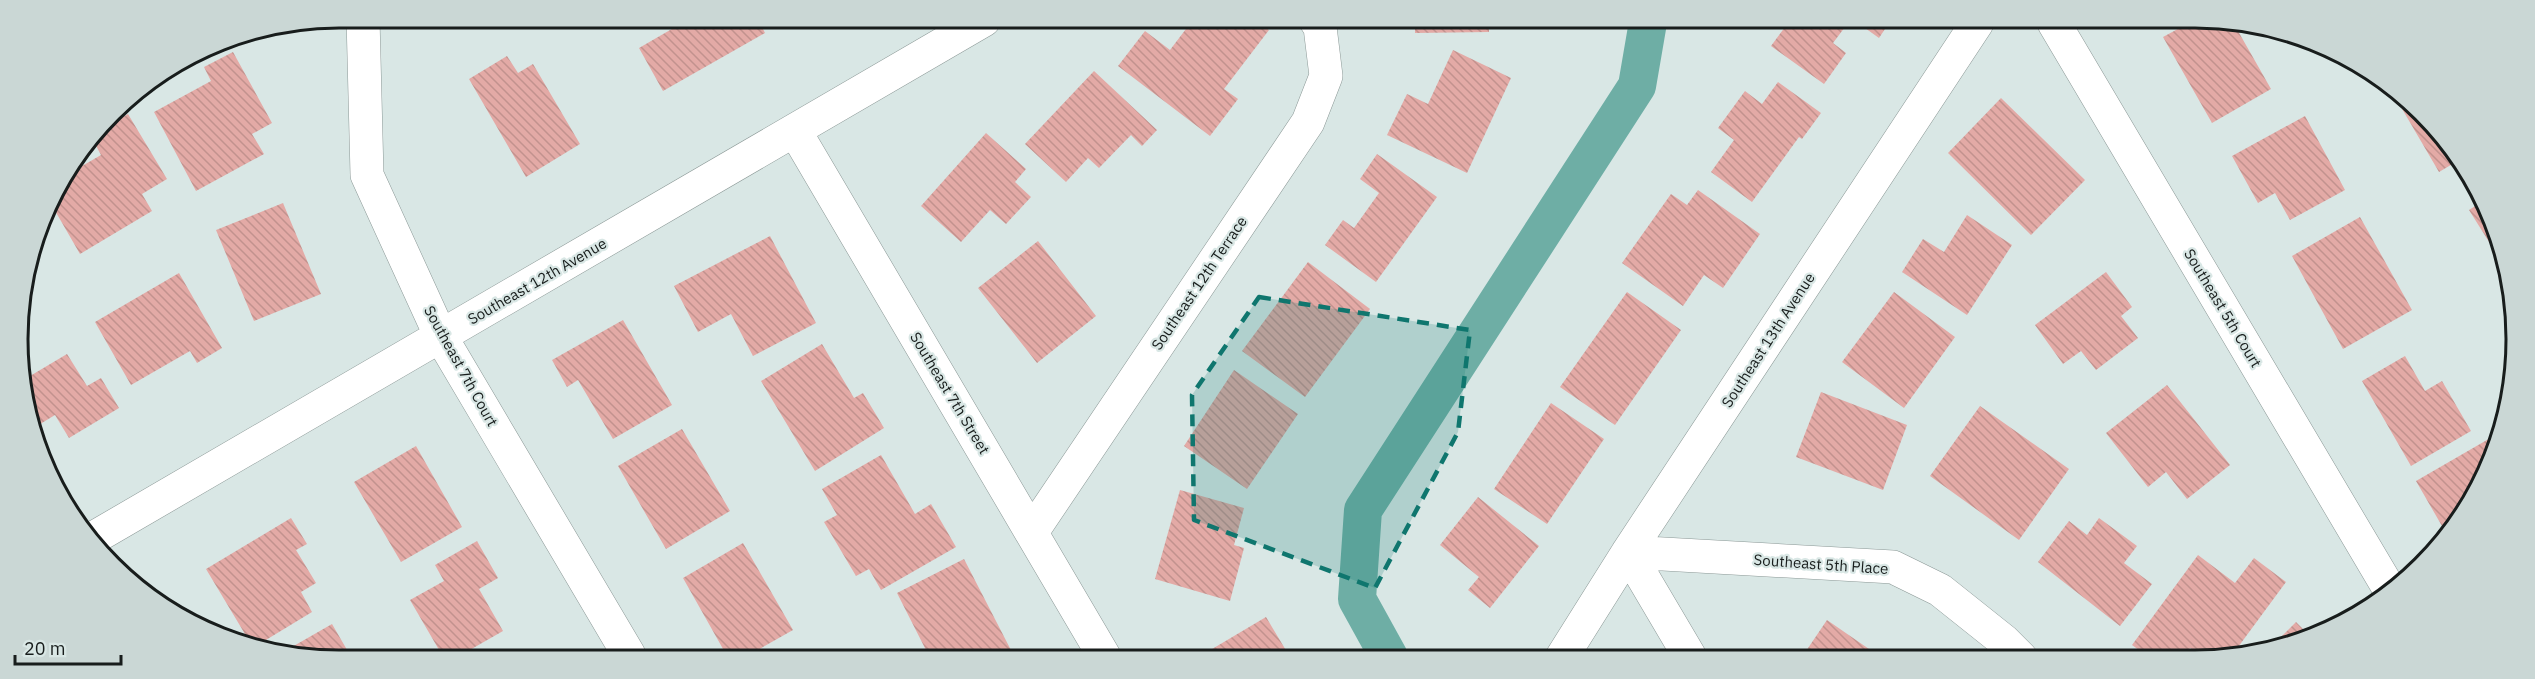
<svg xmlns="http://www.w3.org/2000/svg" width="2535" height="679" font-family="'IBM Plex Sans',sans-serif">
  <defs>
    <pattern id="building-back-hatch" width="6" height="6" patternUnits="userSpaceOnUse" patternTransform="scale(1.5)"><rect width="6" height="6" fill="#e3aaa6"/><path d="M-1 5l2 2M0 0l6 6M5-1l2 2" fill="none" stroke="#c2928e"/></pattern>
  </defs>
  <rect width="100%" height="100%" fill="#d9e7e5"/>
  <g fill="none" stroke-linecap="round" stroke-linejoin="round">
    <path stroke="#6eaea5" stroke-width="38" d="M1389,657L1357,599L1363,510L1637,86L1648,22"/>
  </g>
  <path fill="url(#building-back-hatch)" d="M673,19H758L765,33L663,91L639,48L677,26Z
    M1192,21H1257L1269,30L1224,89L1238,99L1210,136L1118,66L1145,31L1170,50Z
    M1415,21L1489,22V32L1415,33Z
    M1788,23H1848L1833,43L1846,53L1824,84L1771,46Z
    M1858,23H1889L1879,38Z
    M2187,24H2234L2271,89L2212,123L2163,37Z
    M1453,50L1511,78L1467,173L1387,135L1407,94L1428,104Z
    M233,52L272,123L252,134L264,154L196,191L154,112L211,81L204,67Z
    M507,56L518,73L533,64L580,144L526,177L469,79Z
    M1094,71L1157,130L1142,146L1131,135L1099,168L1088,158L1066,182L1025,144Z
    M1778,82L1821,113L1802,139L1799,137L1752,202L1711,172L1734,140L1718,128L1745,91L1762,104Z
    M2391,90L2461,159L2439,172Z
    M2001,98L2085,180L2031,235L1948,153Z
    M128,114L167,179L142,194L152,211L80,254L50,202L51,198L70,173L101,155L94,142L105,128Z
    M2305,116L2345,190L2290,220L2275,193L2258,203L2232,156Z
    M986,133L1026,169L1015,182L1031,197L1006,224L990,210L961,242L921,206Z
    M1377,154L1437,197L1376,282L1325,245L1343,220L1354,228L1379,193L1360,179Z
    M1698,190L1760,234L1723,288L1704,275L1683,306L1622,263L1671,194L1687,205Z
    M283,203L321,294L254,321L216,230Z
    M2480,203L2507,268L2506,269L2469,210Z
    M1967,215L2012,245L1967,315L1902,272L1923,239L1944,252Z
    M2360,217L2412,310L2343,349L2292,256Z
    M770,236L816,323L753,356L731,314L698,332L674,286Z
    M1038,241L1096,316L1037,363L978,288Z
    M1308,262L1370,309L1305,397L1242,351Z
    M2106,272L2132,307L2121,316L2138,338L2096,370L2081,351L2063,364L2035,325Z
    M179,273L222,348L197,363L190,351L131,385L95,322Z
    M1627,292L1681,330L1615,425L1560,387Z
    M1894,292L1955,337L1904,408L1842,362Z
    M623,320L672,405L613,439L578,380L567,387L552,360Z
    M822,344L854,398L863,393L884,428L815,471L761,381Z
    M67,354L87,386L101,378L119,408L69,438L55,415L32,429L29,423L25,379Z
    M2405,356L2425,391L2442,381L2471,431L2411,466L2362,381Z
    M1234,370L1298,414L1247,489L1184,446Z
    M2167,385L2230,465L2187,499L2166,472L2148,487L2106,433Z
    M1821,392L1907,425L1883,490L1796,457Z
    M1551,403L1604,439L1547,524L1494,489Z
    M1980,406L2069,469L2019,540L1930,476Z
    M682,429L730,511L666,549L618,466Z
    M2499,433L2474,500L2462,515L2442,526L2416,481Z
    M416,446L462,527L401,562L354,482Z
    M881,455L915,514L931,504L956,547L881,590L869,569L856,576L824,522L837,515L822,489Z
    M1180,490L1244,508L1234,545L1244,548L1230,601L1155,579Z
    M1478,497L1539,546L1490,608L1468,590L1479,577L1440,545Z
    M291,518L307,544L296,550L316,583L301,592L312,612L256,646L251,644L206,569Z
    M2099,518L2137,546L2124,563L2152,584L2120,626L2038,562L2069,521L2087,535Z
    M477,541L498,578L479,589L503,631L461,655H442L410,600L444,581L435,565Z
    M743,543L793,630L747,656H727L683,578Z
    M2198,555L2235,583L2254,558L2286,582L2230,658H2204L2190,648L2182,658H2150L2132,645Z
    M964,559L1014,656H929L897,593Z
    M1266,617L1290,657L1203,656L1202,655Z
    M1827,620L1882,658H1809L1804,654Z
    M2296,622L2310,636L2269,649Z
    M332,624L350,655H278Z"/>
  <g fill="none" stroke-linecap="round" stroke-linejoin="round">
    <g stroke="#8b9896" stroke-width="34">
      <path id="minor" d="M363,18L367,175L441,337L629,655
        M2054,23L2391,592
        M795,131L1104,656
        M1032,532L1308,122L1326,76L1320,27L1316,21
        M90,540L984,20
        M1628,552L1893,567L1940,590L2004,641L2021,658
        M1628,552L1690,657
        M1562,657L1628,552L1977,23"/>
    </g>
    <use href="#minor" stroke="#fff" stroke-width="33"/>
  </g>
  <path fill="#0f766e" fill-opacity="0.2" stroke="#0f766e" stroke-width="4.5" stroke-dasharray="12 8" stroke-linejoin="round" d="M1259,297L1470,330L1458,432L1375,588L1194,520L1192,395Z"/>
  <g text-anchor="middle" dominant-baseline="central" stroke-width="4.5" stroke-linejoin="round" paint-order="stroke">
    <g font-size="15" fill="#181d1c" stroke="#d9e7e5">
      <text transform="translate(537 281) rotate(-30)">Southeast 12th Avenue</text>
      <text transform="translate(1199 283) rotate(-56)">Southeast 12th Terrace</text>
      <text transform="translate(2223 308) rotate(59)">Southeast 5th Court</text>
      <text transform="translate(1768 340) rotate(-57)">Southeast 13th Avenue</text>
      <text transform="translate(461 366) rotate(61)">Southeast 7th Court</text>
      <text transform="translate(950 393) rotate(59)">Southeast 7th Street</text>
      <text transform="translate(1821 564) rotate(4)">Southeast 5th Place</text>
    </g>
  </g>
  <path d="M0 0H2535V679H0ZM339 28H2195A311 311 0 0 1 2506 339V339A311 311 0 0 1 2195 650H339A311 311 0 0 1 28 339V339A311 311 0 0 1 339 28Z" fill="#cad7d5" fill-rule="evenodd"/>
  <path fill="none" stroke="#181d1c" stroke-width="3" d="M339 28H2195A311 311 0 0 1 2506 339V339A311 311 0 0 1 2195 650H339A311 311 0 0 1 28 339V339A311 311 0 0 1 339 28Z"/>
  <path d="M15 655v9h106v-9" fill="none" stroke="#181d1c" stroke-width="3"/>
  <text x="24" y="655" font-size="18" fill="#181d1c" stroke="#d9e7e5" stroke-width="4.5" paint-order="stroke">20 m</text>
</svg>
